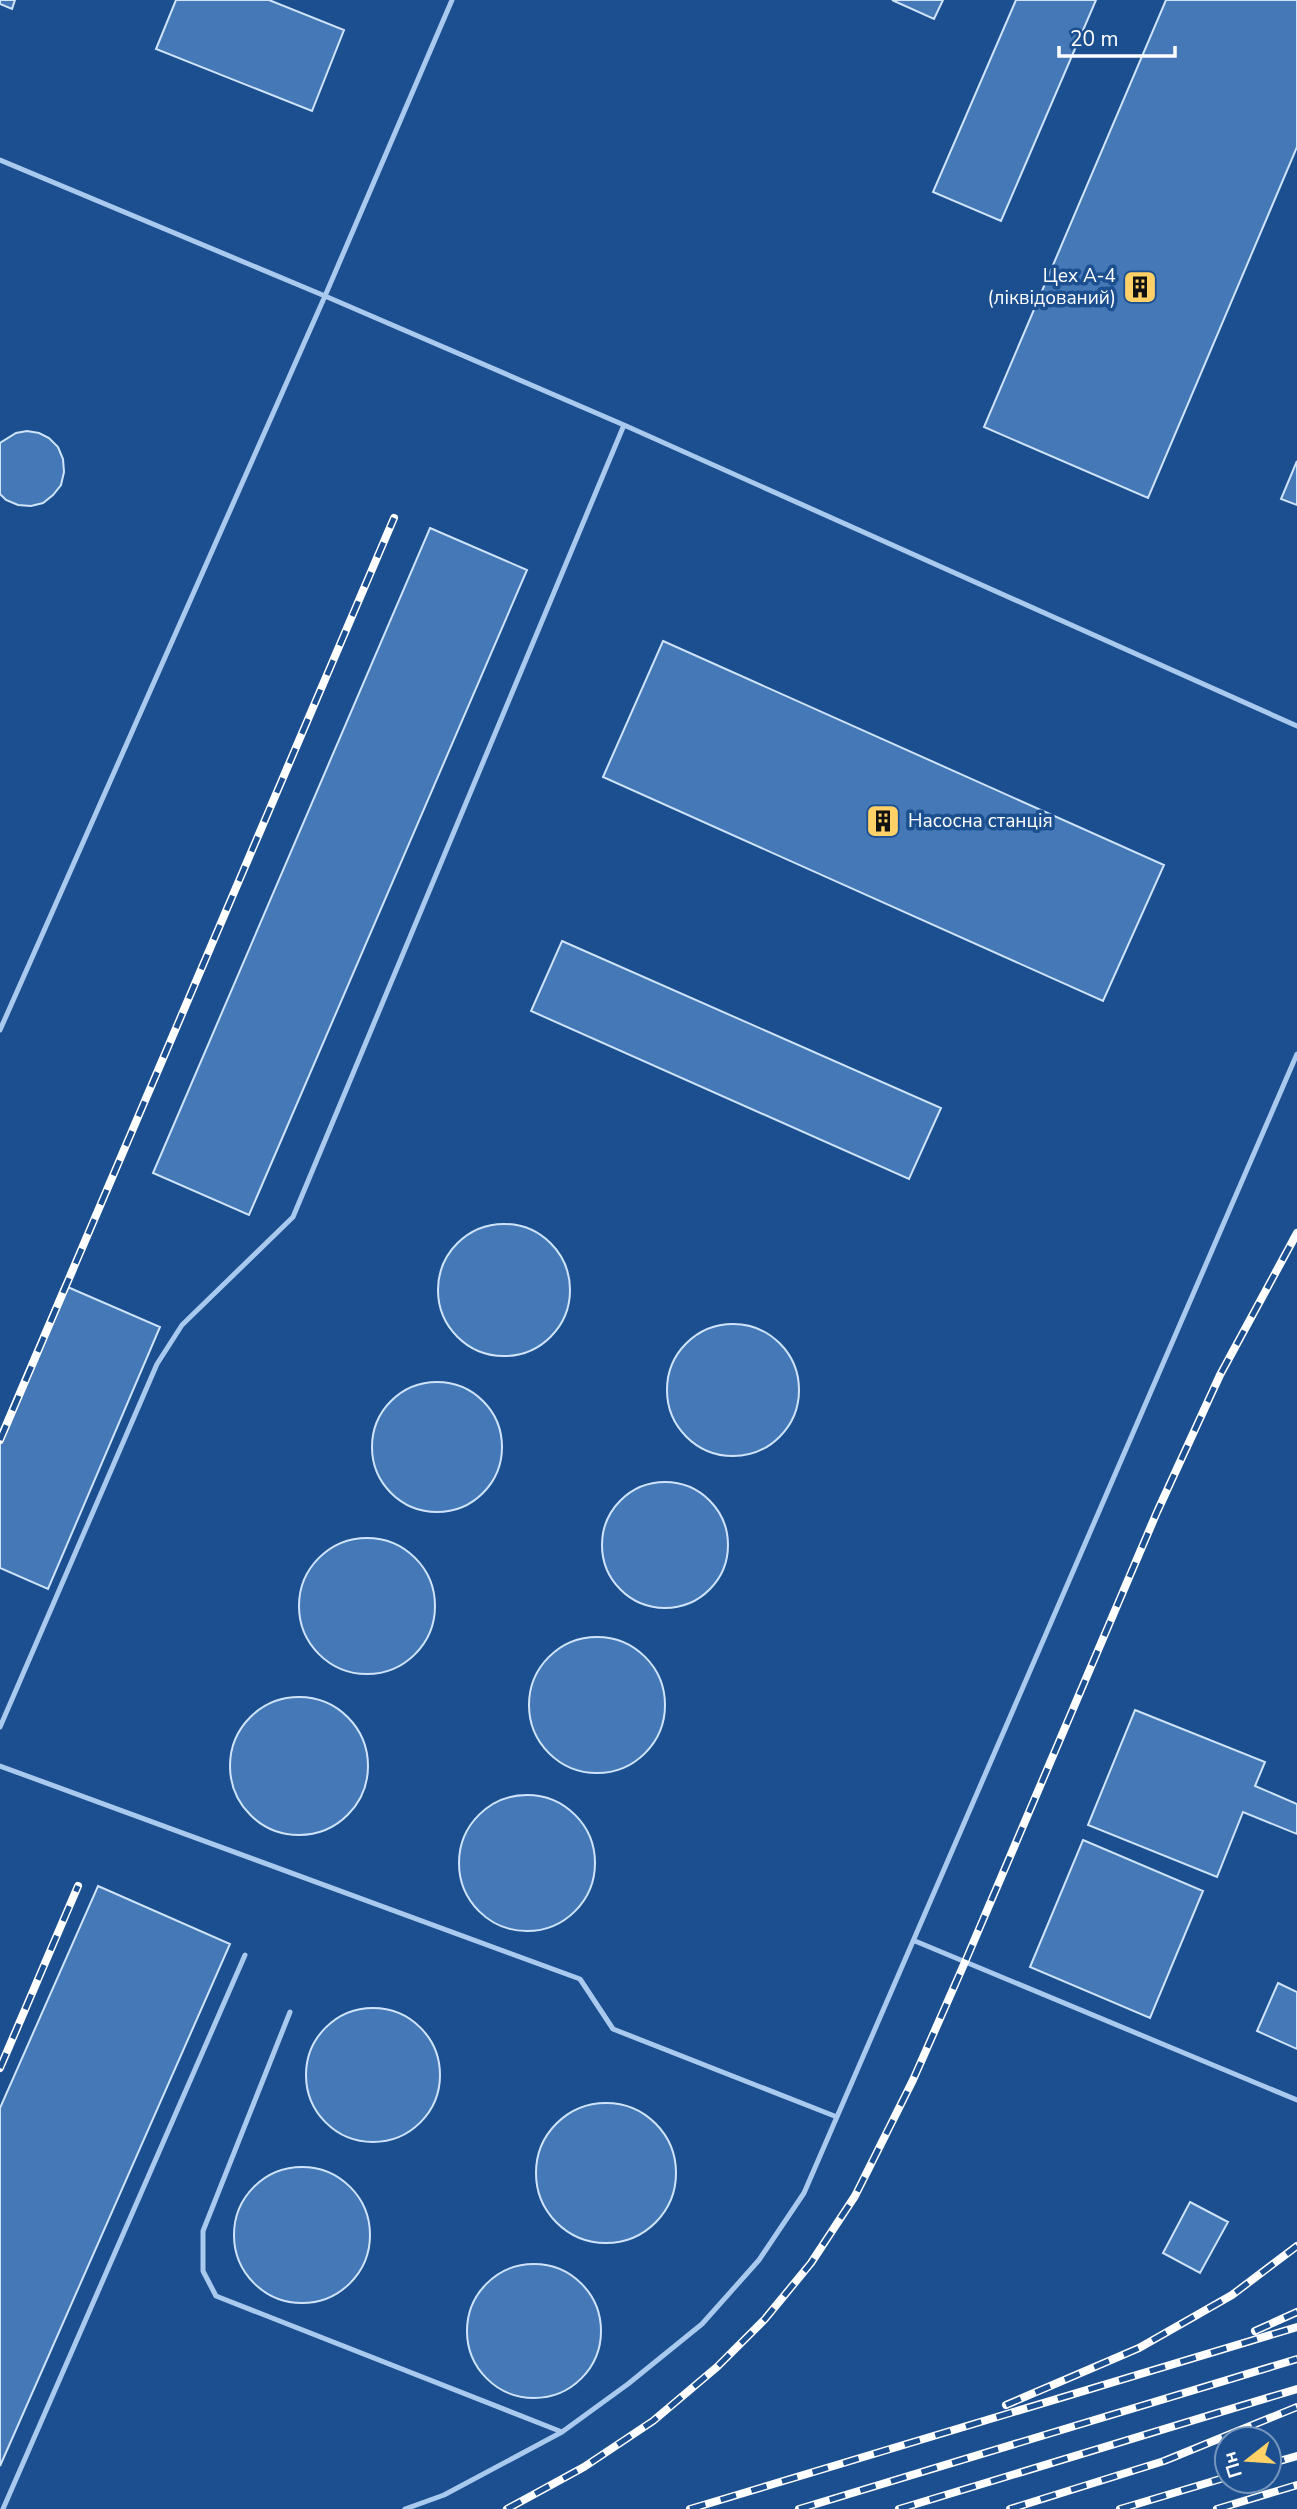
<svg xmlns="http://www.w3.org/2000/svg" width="1297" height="2509" font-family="'Nunito Sans',sans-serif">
  <rect width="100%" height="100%" fill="#1b4f8f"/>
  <path fill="#4478b7" stroke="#cfe3fa" stroke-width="2" d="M0,0H15L12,9L0,4Z
    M176,0H269L344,30L312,111L156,49Z
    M892,0H943L934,19Z
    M1016,0H1096L1001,221L933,192Z
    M1166,0H1297V147L1148,498L984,427Z
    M27,431L39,433L49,438L58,447L63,459L64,472L61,485L53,495L43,503L31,506L18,505L6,500L0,494V443L16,433Z
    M1297,461V505L1281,499Z
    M430,528L527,570L249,1215L153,1173Z
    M663,641L1164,865L1103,1001L603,777Z
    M562,941L941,1108L909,1179L531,1011Z
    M438 1290a66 66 0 1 1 132 0a66 66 0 1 1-132 0Z
    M63,1285L160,1327L48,1589L0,1568V1432Z
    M667 1390a66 66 0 1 1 132 0a66 66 0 1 1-132 0Z
    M372 1447a65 65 0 1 1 130 0a65 65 0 1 1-130 0Z
    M602 1545a63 63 0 1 1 126 0a63 63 0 1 1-126 0Z
    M299 1606a68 68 0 1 1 136 0a68 68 0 1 1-136 0Z
    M529 1705a68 68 0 1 1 136 0a68 68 0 1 1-136 0Z
    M230 1766a69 69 0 1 1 138 0a69 69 0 1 1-138 0Z
    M1135,1710L1265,1762L1255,1786L1297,1804V1834L1243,1812L1217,1877L1088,1825Z
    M459 1863a68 68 0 1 1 136 0a68 68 0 1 1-136 0Z
    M1083,1840L1203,1891L1150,2018L1030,1967Z
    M98,1886L230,1944L0,2466V2108Z
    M1278,1983L1297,1992V2049L1257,2031Z
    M306 2075a67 67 0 1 1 134 0a67 67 0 1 1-134 0Z
    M536 2173a70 70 0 1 1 140 0a70 70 0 1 1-140 0Z
    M234 2235a68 68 0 1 1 136 0a68 68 0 1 1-136 0Z
    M1190,2202L1228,2222L1200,2273L1163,2253Z
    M467 2331a67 67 0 1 1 134 0a67 67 0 1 1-134 0Z"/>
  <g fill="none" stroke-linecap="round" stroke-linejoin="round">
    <path stroke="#a9c9ee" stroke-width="5" d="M0,160L325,296L624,425L1297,726
      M0,1030L325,296L452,0
      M0,1727L157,1364L182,1325L293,1217L624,425
      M0,1766L580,1979L613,2029L837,2117
      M915,1941L1297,2100
      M290,2012L203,2231V2271L216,2296L562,2432
      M3,2509L245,1955
      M405,2509L444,2495L562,2432L628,2384L702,2324L759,2260L804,2193L1297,1054"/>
    <g stroke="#fff" stroke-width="8">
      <path id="rail" d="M0,1440L394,518
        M0,2068L78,1886
        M1255,2331L1297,2312
        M1006,2405L1139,2348L1232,2295L1297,2246
        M1269,2464L1297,2456
        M507,2509L584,2467L653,2421L717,2367L765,2319L811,2263L855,2196L913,2080L965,1962L1157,1512L1220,1375L1297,1233
        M690,2509L1297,2327
        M799,2509L1297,2359
        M899,2509L1297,2389
        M1010,2509L1164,2461L1297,2407
        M1120,2509L1227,2477
        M1217,2509L1297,2485"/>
    </g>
    <use href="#rail" stroke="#1b4f8f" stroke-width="5" stroke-dasharray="16" stroke-linecap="butt"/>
  </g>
  <defs>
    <g id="building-square" transform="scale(1.75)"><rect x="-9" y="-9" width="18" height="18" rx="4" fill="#ffd166" stroke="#1b4f8f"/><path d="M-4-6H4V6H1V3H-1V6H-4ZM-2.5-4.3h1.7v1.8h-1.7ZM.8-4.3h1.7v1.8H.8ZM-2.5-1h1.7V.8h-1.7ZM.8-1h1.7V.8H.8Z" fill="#111"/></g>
  </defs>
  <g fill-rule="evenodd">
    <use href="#building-square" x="1140" y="287"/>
    <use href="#building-square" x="883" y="821"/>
  </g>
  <g text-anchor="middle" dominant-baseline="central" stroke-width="7" stroke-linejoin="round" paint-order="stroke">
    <g font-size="19" fill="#fff" stroke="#1b4f8f" text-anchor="end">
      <text x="1116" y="276">Цех А-4<tspan x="1116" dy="22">(ліквідований)</tspan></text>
      <text x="908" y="821" text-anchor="start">Насосна станція</text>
    </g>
  </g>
  <g transform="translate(1248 2460) rotate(253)"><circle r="33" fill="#1b4f8f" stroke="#7695bc" stroke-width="2"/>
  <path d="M0-5L12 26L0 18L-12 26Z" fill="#ffd166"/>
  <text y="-10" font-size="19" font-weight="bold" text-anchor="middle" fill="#ffffff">Пн</text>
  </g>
  <path d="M1059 46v10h116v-10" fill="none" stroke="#ffffff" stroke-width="3.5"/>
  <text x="1070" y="46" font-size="21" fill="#ffffff" stroke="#1b4f8f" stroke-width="5" paint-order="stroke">20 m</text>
</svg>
